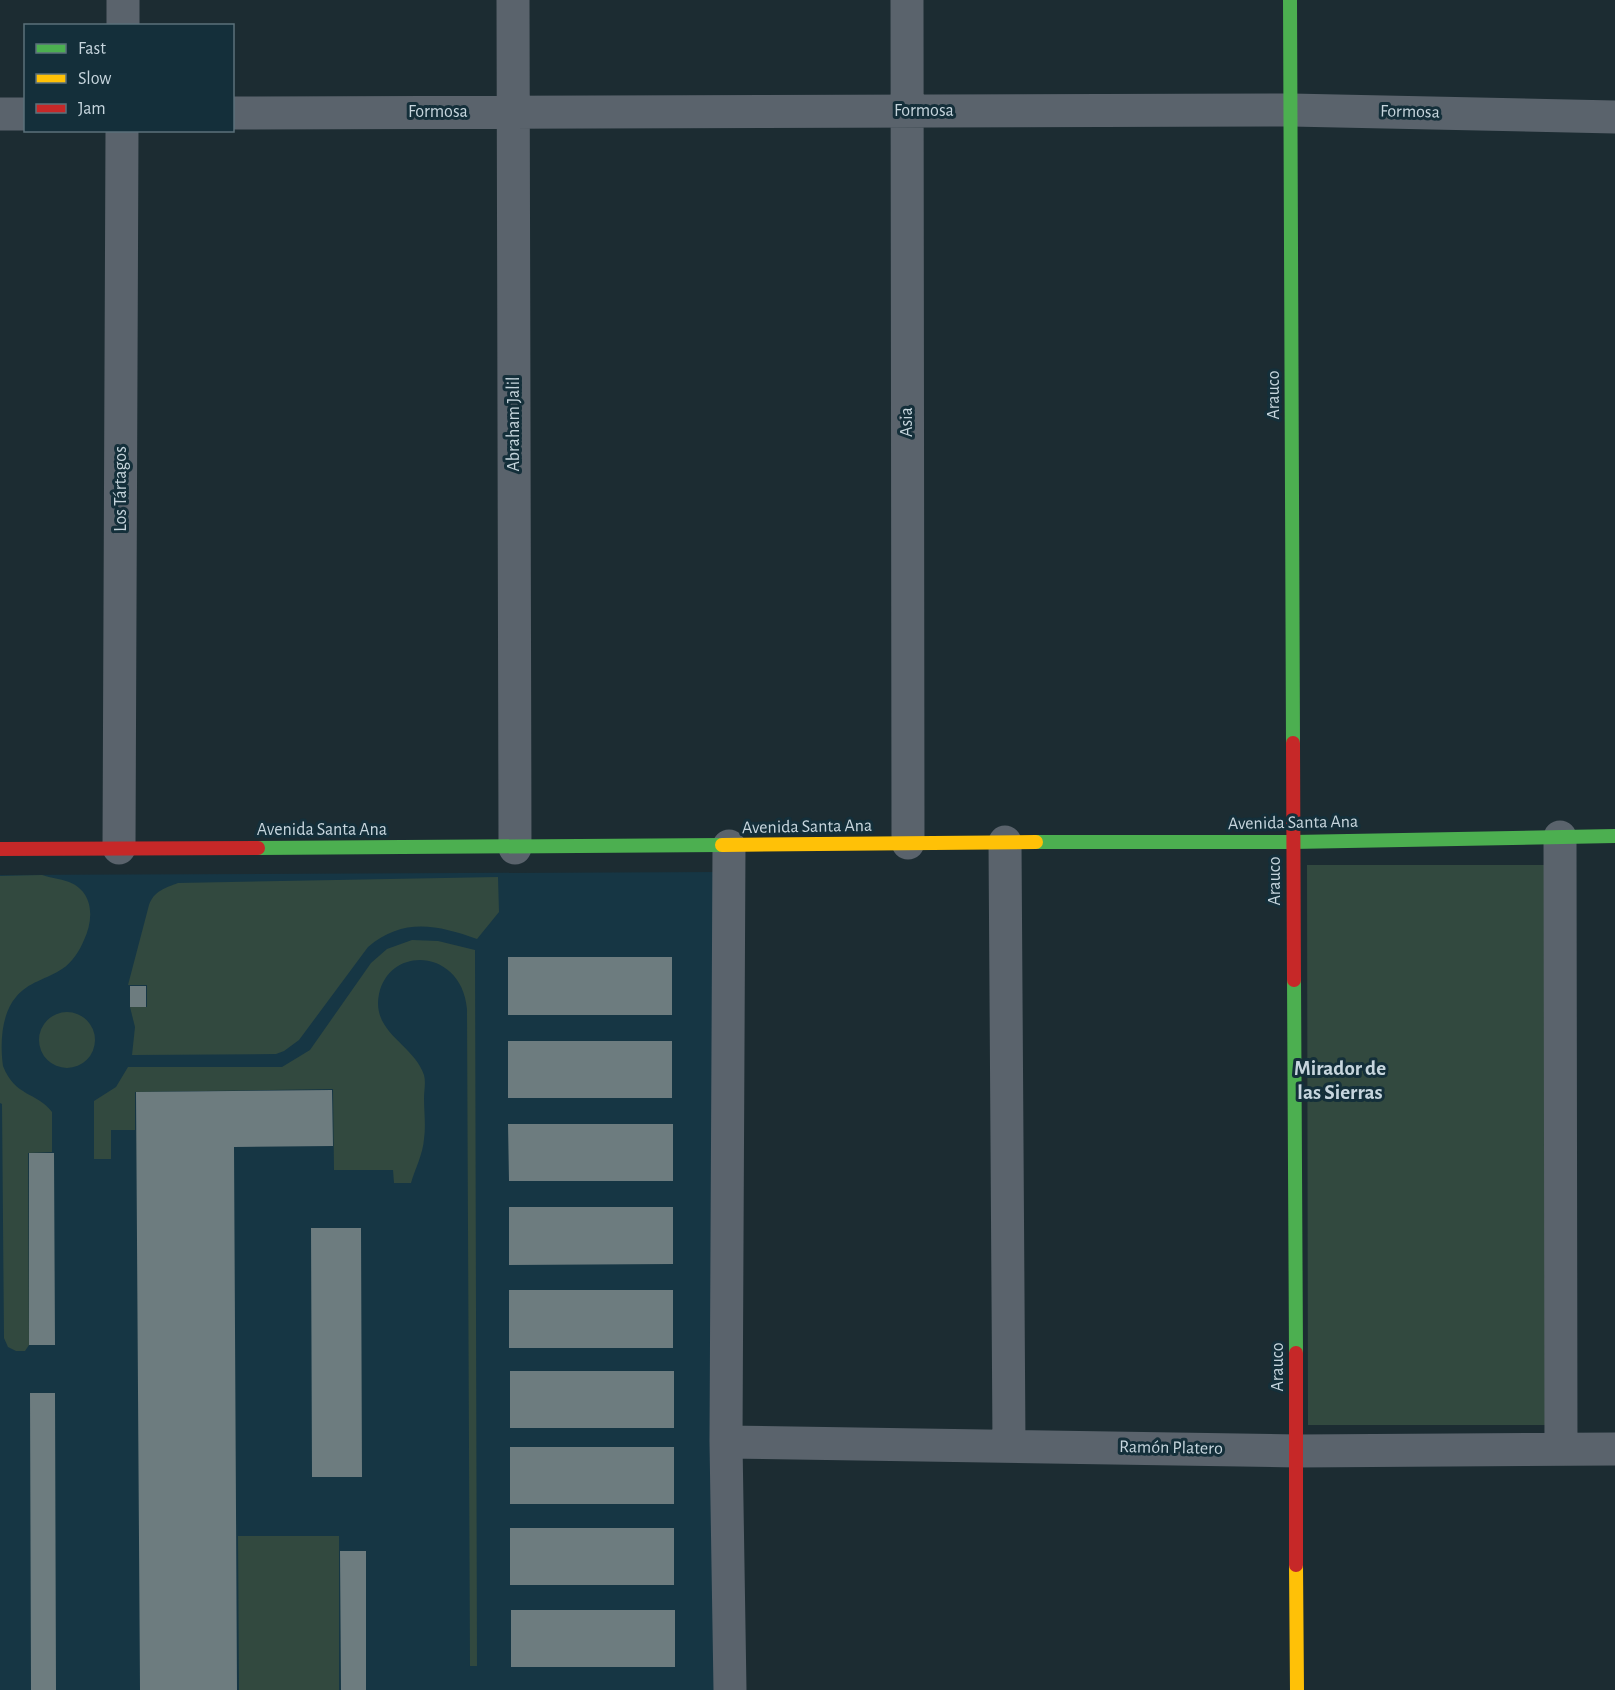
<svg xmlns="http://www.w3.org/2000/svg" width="1615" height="1690" font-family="'Alegreya Sans',sans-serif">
  <rect width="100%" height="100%" fill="#1c2c32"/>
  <path fill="#163644" d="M718,872L722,1690H0V875Z"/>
  <path fill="#32493f" d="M1307,865H1547L1549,1425H1308Z
    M42,875C51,878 61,879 69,882C94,892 94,919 84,940C80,950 72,963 62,969C47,979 28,982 16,997C1,1014 0,1045 3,1066C15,1097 37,1092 52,1112V1152L28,1153L29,1345L25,1351H16L8,1347L4,1338L2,1104L0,1103V876Z
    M498,877L499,912L477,939C438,925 403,917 368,947L299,1040L284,1051L276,1054L132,1055L135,1027L130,1007H147V985H128L149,905C154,891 165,888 178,883Z
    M412,940L438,941L475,950L477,1666H470L467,1009C462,949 390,944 379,994C371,1033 414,1044 424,1075C426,1082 424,1091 424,1098C424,1111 426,1126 424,1139C423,1154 415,1169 411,1183H394L393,1170H334L333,1089L135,1092V1130H111V1159H94V1101L116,1087L128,1067H282L310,1050L371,963L387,949Z
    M39 1040a28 28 0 1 1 56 0a28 28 0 1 1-56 0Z
    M238,1536H339V1690H239Z"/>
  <path fill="#6d7c7f" d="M508,957H672V1015H508Z
    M130,986H146V1007H130Z
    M508,1041H672V1098H508Z
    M332,1090L333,1146L234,1147L237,1690H140L136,1092Z
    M508,1124H673V1181H509Z
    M29,1153H54L55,1345H29Z
    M509,1207H673V1264L509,1265Z
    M311,1228H361L362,1477H312Z
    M509,1290H673V1348H509Z
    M510,1371H674V1428H510Z
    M30,1393H55L56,1690H31Z
    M510,1447H674V1504H510Z
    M510,1528H674V1585H510Z
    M340,1551H366V1690H341Z
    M511,1610H675V1667H511Z"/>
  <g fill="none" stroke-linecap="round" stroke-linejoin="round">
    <path stroke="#5a636c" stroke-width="33" d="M513,0L515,848
      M907,0L908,843
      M123,26V0
      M232,113L1291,110L1615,117
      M0,114H26
      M1560,837L1561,1449
      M1005,842L1009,1445
      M729,846L726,1442L730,1690
      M119,848L122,130
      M726,1442L1297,1451L1615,1449"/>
    <path stroke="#4caf50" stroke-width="14" d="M1290,0L1293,743
      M1036,842H1293L1615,836
      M258,848L722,845
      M1294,980L1296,1353"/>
    <path stroke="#ffc107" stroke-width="14" d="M722,845L1036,842
      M1296,1565L1297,1690"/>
    <path stroke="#c62828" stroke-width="14" d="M1293,743L1294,980
      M0,849L258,848
      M1296,1353V1565"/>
  </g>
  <g text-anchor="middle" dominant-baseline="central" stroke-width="6" stroke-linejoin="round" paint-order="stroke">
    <g font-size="18" fill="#c6d5dd" stroke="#142f3a">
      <text x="924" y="111">Formosa</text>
      <text x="438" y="112">Formosa</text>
      <text transform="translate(1410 112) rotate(1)">Formosa</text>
      <text transform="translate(1274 395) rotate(-90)">Arauco</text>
      <text transform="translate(907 422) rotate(-90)">Asia</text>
      <text transform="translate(514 424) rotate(-90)">Abraham Jalil</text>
      <text transform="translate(121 489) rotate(-90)">Los Tártagos</text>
      <text transform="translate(1293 823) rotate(-1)">Avenida Santa Ana</text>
      <text transform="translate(807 827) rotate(-1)">Avenida Santa Ana</text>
      <text x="322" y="830">Avenida Santa Ana</text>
      <text transform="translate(1275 881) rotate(-90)">Arauco</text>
      <text transform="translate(1278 1367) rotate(-90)">Arauco</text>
      <text transform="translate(1171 1448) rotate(1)">Ramón Platero</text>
    </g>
    <g font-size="21" font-weight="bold" fill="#c6d5dd" stroke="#142f3a">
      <text x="1340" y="1068">Mirador de<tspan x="1340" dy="24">las Sierras</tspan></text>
    </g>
  </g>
  <rect x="24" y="24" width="210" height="108" fill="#142f3a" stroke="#5b717b" stroke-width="1.5"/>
  <rect x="36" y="44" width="30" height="9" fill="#4caf50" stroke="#5b717b" stroke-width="1.5"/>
  <text x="78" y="54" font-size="18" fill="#c6d5dd">Fast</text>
  <rect x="36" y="74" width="30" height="9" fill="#ffc107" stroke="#5b717b" stroke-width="1.5"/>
  <text x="78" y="84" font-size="18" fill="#c6d5dd">Slow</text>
  <rect x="36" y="104" width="30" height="9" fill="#c62828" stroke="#5b717b" stroke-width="1.5"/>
  <text x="78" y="114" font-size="18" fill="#c6d5dd">Jam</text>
</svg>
